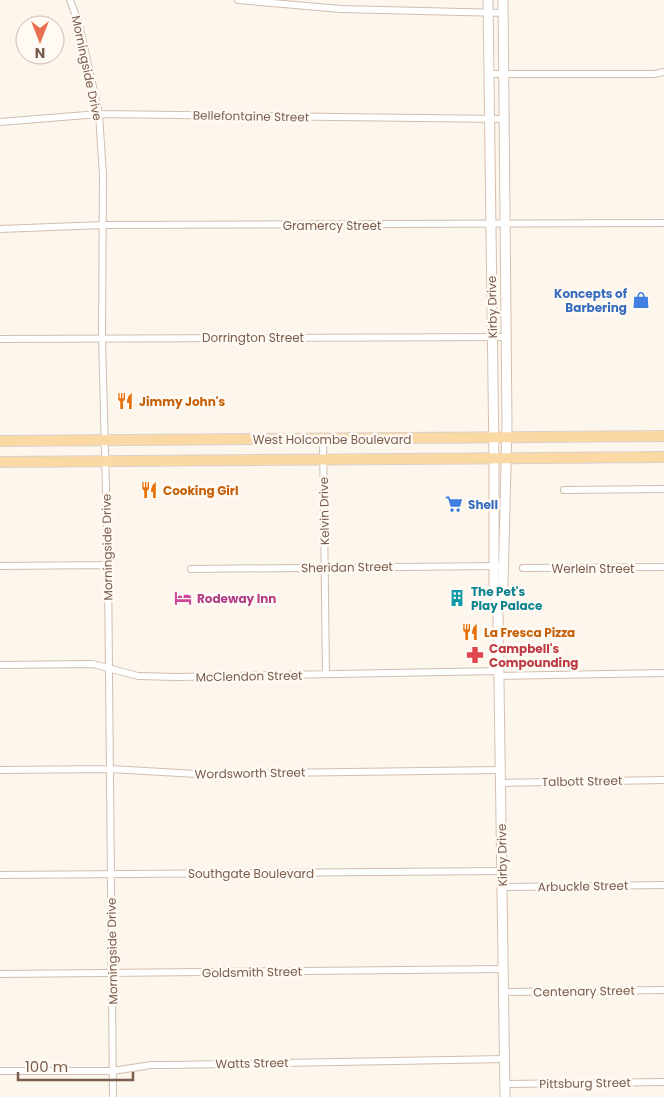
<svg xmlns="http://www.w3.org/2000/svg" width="664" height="1097" font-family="Poppins,sans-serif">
  <rect width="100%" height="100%" fill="#fdf6ec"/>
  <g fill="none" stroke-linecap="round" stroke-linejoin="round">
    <g stroke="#d1beb0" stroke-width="8">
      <path id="street" d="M70,0L79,24L99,114L103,176L102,338L108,565L113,1097
        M238,0L341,9L503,13
        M489,74H654L664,72
        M0,122L99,114L503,119
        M0,229L103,225L664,223
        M0,339L506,337
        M323,439L326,674
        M564,490L664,489
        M0,566L108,565
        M523,568L664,567
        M191,569L497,566
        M0,665L93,664L138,676L177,677L499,671
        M499,676L664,673
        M0,770L110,769L197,774L501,770
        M501,783L664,780
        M0,875L502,871
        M502,887L664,885
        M0,974L503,969
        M504,992L664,990
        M0,1071H113L151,1065H170L505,1059
        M505,1084L664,1082"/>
    </g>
    <g stroke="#d6c0b0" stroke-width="11">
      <path id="secondary" d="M488,0L494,459V587L498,613L505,1097
        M500,604L503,586L507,426L503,0"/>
    </g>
    <g stroke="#dad1cd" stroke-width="12">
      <path id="primary" d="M0,441L664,436
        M0,462L664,457"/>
    </g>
    <use href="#street" stroke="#fff" stroke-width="6"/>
    <use href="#secondary" stroke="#fff" stroke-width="9"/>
    <use href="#primary" stroke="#fbd9a5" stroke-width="10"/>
  </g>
  <defs>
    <g id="shop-bare" transform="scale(1.35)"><path d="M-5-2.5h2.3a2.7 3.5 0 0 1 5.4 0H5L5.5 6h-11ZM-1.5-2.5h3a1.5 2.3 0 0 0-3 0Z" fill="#3f7fe0" stroke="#fffaf3" stroke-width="2.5" paint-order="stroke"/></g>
    <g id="restaurant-bare" transform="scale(1.35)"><path d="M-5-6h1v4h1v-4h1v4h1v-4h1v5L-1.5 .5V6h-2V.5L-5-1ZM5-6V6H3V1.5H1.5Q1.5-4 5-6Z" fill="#e8710a" stroke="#fffaf3" stroke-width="2.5" paint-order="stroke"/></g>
    <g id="supermarket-bare" transform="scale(1.35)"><path d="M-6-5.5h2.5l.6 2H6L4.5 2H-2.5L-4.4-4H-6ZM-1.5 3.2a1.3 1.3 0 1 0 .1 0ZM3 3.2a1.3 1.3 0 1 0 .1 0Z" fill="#3f7fe0" stroke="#fffaf3" stroke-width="2.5" paint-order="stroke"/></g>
    <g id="hotel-bare" transform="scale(1.35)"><path d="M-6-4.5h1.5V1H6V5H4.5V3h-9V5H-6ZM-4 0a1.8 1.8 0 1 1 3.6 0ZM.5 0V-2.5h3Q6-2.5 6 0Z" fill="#d1479c" stroke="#fffaf3" stroke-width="2.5" paint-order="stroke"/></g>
    <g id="building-bare" transform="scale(1.35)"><path d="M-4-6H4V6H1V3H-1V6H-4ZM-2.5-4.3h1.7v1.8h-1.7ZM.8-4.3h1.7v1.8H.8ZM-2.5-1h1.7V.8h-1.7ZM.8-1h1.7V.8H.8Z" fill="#0f9aa8" stroke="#fffaf3" stroke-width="2.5" paint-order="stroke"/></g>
    <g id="pharmacy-bare" transform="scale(1.35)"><path d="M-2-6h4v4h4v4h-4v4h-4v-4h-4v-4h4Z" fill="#e0444e" stroke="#fffaf3" stroke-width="2.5" paint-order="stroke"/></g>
  </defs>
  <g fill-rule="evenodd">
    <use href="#shop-bare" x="641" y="300"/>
    <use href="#restaurant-bare" x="125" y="401"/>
    <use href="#restaurant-bare" x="149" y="490"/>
    <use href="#supermarket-bare" x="454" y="504"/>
    <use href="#hotel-bare" x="183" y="598"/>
    <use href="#building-bare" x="457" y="598"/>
    <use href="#restaurant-bare" x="470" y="632"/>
    <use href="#pharmacy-bare" x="475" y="655"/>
  </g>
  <g text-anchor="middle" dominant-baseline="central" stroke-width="5" stroke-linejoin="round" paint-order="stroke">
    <g font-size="12" fill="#7a5c4d" stroke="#fffaf3">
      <text transform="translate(87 68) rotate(78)">Morningside Drive</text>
      <text transform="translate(251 116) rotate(1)">Bellefontaine Street</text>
      <text x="332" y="225">Gramercy Street</text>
      <text transform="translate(492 307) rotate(-91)">Kirby Drive</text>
      <text x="253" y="337">Dorrington Street</text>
      <text x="332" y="439">West Holcombe Boulevard</text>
      <text transform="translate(324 511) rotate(-91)">Kelvin Drive</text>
      <text transform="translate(107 547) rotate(-91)">Morningside Drive</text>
      <text transform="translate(347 567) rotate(-1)">Sheridan Street</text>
      <text x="593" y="568">Werlein Street</text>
      <text transform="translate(249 676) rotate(-1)">McClendon Street</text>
      <text transform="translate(250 773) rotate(-1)">Wordsworth Street</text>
      <text transform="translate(582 781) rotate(-1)">Talbott Street</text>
      <text transform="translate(502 855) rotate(-91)">Kirby Drive</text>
      <text x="251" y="873">Southgate Boulevard</text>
      <text transform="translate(583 886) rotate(-1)">Arbuckle Street</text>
      <text transform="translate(112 951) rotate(-91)">Morningside Drive</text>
      <text transform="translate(252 972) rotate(-1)">Goldsmith Street</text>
      <text transform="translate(584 991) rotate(-1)">Centenary Street</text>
      <text transform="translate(252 1063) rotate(-1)">Watts Street</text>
      <text transform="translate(585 1083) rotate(-1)">Pittsburg Street</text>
    </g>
    <g font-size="12" font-weight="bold" fill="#366cbe" stroke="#fffaf3" text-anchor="end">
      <text x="627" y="293">Koncepts of<tspan x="627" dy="14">Barbering</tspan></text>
      <text x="468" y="504" text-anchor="start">Shell</text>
    </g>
    <g font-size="12" font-weight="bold" fill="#c56008" stroke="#fffaf3" text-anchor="start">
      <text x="139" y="401">Jimmy John's</text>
      <text x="163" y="490">Cooking Girl</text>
      <text x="484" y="632">La Fresca Pizza</text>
    </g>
    <g font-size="12" font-weight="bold" fill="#0d838f" stroke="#fffaf3" text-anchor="start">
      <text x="471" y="591">The Pet's<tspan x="471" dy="14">Play Palace</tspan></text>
    </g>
    <g font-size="12" font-weight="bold" fill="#b23c85" stroke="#fffaf3" text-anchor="start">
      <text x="197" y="598">Rodeway Inn</text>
    </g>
    <g font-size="12" font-weight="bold" fill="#be3a42" stroke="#fffaf3" text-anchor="start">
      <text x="489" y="648">Campbell's<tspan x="489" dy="14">Compounding</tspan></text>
    </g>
  </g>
  <g transform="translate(40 40) rotate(180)"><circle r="24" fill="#fffaf3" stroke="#cabbb1"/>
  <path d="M0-4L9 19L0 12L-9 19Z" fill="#e76f51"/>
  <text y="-8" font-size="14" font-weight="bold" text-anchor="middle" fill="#7a5c4d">N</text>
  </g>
  <path d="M18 1072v8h115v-8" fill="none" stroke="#7a5c4d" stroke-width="2.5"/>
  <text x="25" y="1072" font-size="15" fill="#7a5c4d" stroke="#fffaf3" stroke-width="4" paint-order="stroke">100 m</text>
</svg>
